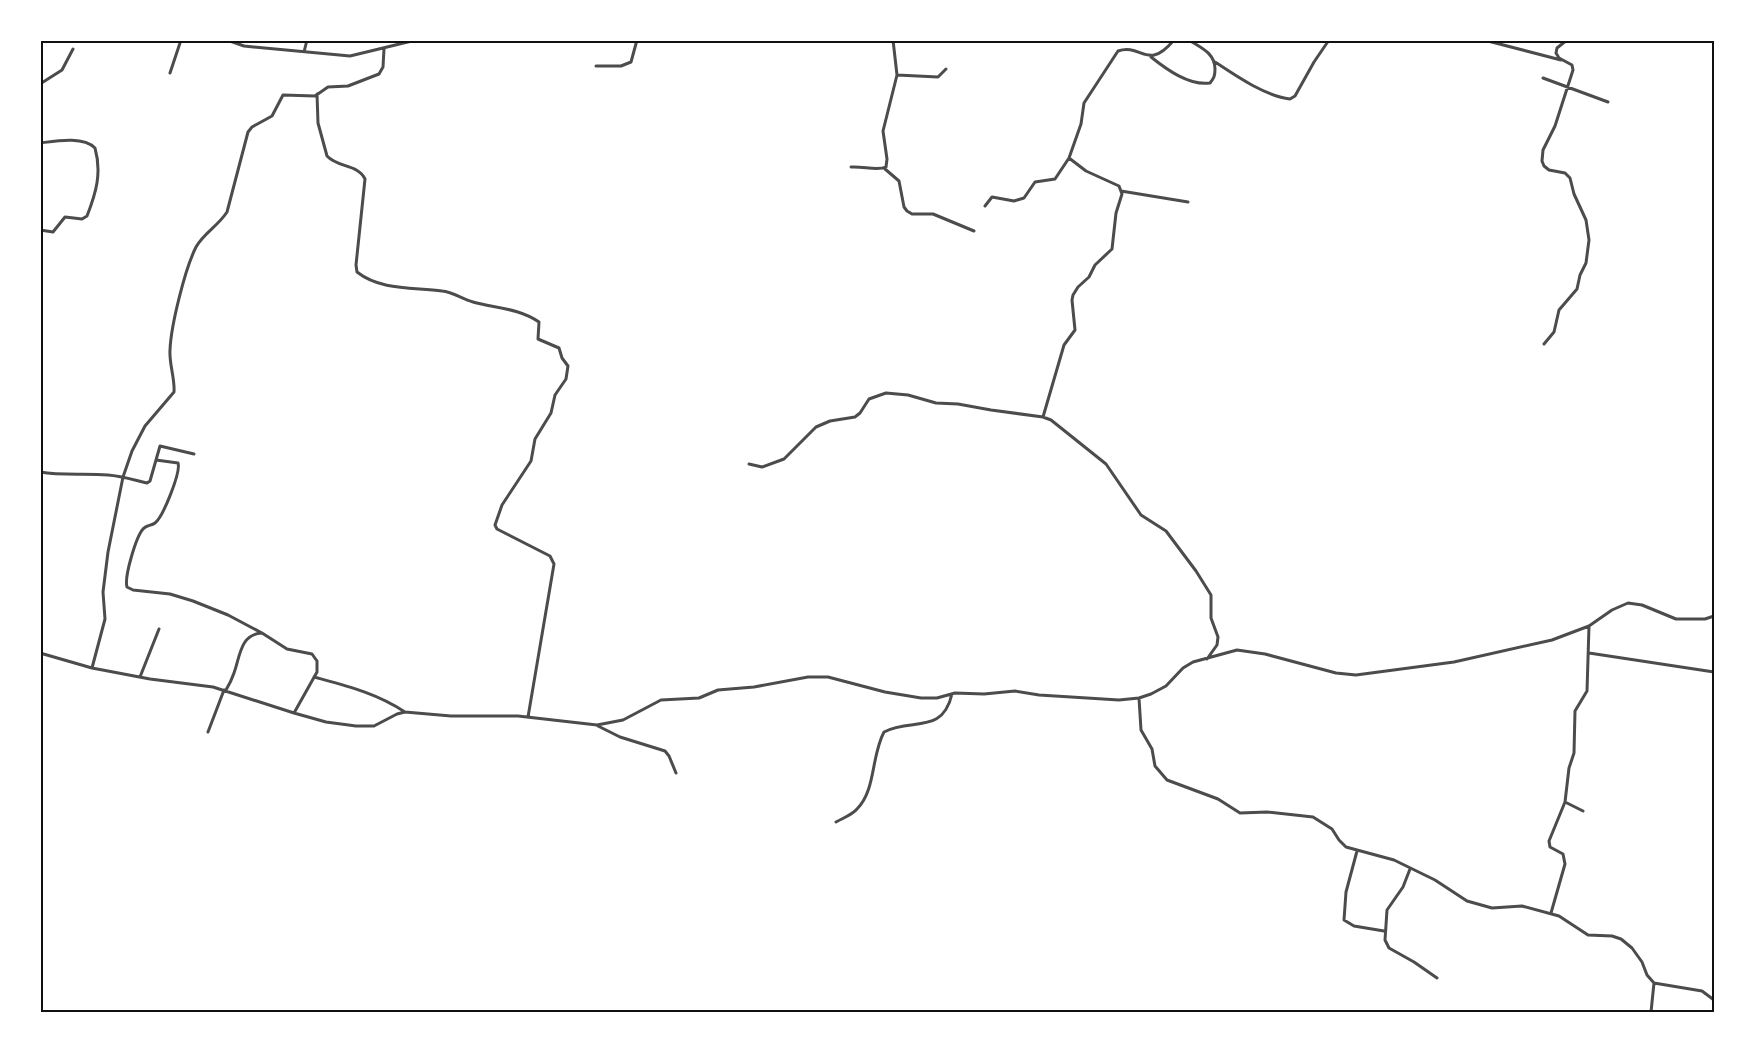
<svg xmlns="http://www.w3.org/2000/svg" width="1755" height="1053" font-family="Jost,sans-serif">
  <rect width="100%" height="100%" fill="#fff"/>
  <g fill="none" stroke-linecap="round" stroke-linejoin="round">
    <path stroke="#4c4c4c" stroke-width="3" d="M227,40L244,46L350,56L416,40
      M1174,40C1147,72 1142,43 1118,51L1084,103L1081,124L1069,158L1086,171L1119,186L1122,194L1116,213L1112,249L1095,265L1089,277L1078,287L1073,295L1072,300L1075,330L1064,345L1043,417L1051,420L1106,464L1141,515L1166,531L1196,571L1211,595V618L1218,637L1217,645L1207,659
      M1484,40L1561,60
      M304,52L307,40
      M1151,57C1166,69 1189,86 1210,83C1214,78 1215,76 1215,69C1215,53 1201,48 1189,40
      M1215,62C1236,76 1265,96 1290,99L1295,96L1314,62L1329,40
      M596,66H621L631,62L637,40
      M170,73L181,40
      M897,75L938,77L946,69
      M1543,78L1608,102
      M40,84L62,70L73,49
      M317,94L318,123L327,156C338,168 358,164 365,179L356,265L357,272C381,291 415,287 442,291C453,292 462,299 473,302C494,308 519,308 539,322L538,339L559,348L562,358L568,366L566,379L555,395L551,413L535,439L531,461L502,505L495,525L497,529L550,556L554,564L528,717
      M40,143C56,141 83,136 95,148C102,173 96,193 87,216L82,219L65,217L53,232L40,230
      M851,167C863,166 877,171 886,167L887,159L883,131L897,75L893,40
      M885,169L899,181L904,207L907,211L912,214H933L974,231
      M1121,191L1188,202
      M985,206L992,197L1014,201L1024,198L1035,182L1055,179L1069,158
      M1544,344L1554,332L1559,310L1577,289L1580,275L1586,263L1589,240L1586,220L1574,194L1570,178L1565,173L1549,170L1544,166L1542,161L1543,150L1555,126L1573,70L1572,65L1559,58L1556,53L1557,48L1567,40
      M156,460L178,463C181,472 163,517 155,523C151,526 146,525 143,529C136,537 124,577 127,587L133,590L170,594L193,601L228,615L262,633
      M749,464L762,467L784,459L816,427L830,421L855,417L860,413L869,399L886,393L908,395L936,403L958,404L991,410L1043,417
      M40,472C63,476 85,473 108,475C122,476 134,480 147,483L150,481L160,446L194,454
      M40,653L92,668L150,679L213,687L294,713L326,722L356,726H374L397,714L405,712L451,716H518L597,725L623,720L661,700L699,698L718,690L754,687L808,677H828L885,692L921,698H937L955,693L984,694L1015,691L1039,695L1119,700L1139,698L1151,694L1166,686L1183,668L1193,662L1237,650L1265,654L1336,673L1356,675L1454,662L1552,640L1589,626L1612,610L1628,603L1642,605L1676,619H1705L1714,616
      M1589,653L1714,672
      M92,668L105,619L103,592L108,552L123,477L132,451L145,426L174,392C175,378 169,364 170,350C171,325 185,269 196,247C204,233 218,226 227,212L248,132L252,127L272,116L283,95L315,96L328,87L348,86L379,74L383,67L384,49
      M140,677L159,629
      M314,677C347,686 376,693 405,712
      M226,690C229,685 232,679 234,673C240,657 240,634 262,633L287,649L312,654L317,661V672L294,713
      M1139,698L1141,730L1152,749L1155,766L1167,780L1218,799L1240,813L1267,812L1313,817L1332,829L1339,840L1346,847L1394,860L1435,880L1467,901L1492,908L1522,906L1559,916L1588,935L1612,936L1621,939L1632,948L1642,962L1647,975L1654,983L1702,991L1714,1000
      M598,726L620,737L665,751L669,756L676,773
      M208,732L224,690
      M1583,811L1565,802L1569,768L1574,753L1575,711L1587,691L1589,626
      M836,822C843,818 852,815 857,809C876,790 871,756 884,732C911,717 942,736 952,694
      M1357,851L1346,892L1344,920L1354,926L1384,931
      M1410,869L1403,887L1387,910L1385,940L1389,948L1414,962L1437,978
      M1551,913L1565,864L1563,854L1550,847L1549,841L1565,802
      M1651,1012L1654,983"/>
  </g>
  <rect width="1755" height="1053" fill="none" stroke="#ffffff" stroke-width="84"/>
  <rect x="42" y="42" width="1671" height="969" fill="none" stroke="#111" stroke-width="2"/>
</svg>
